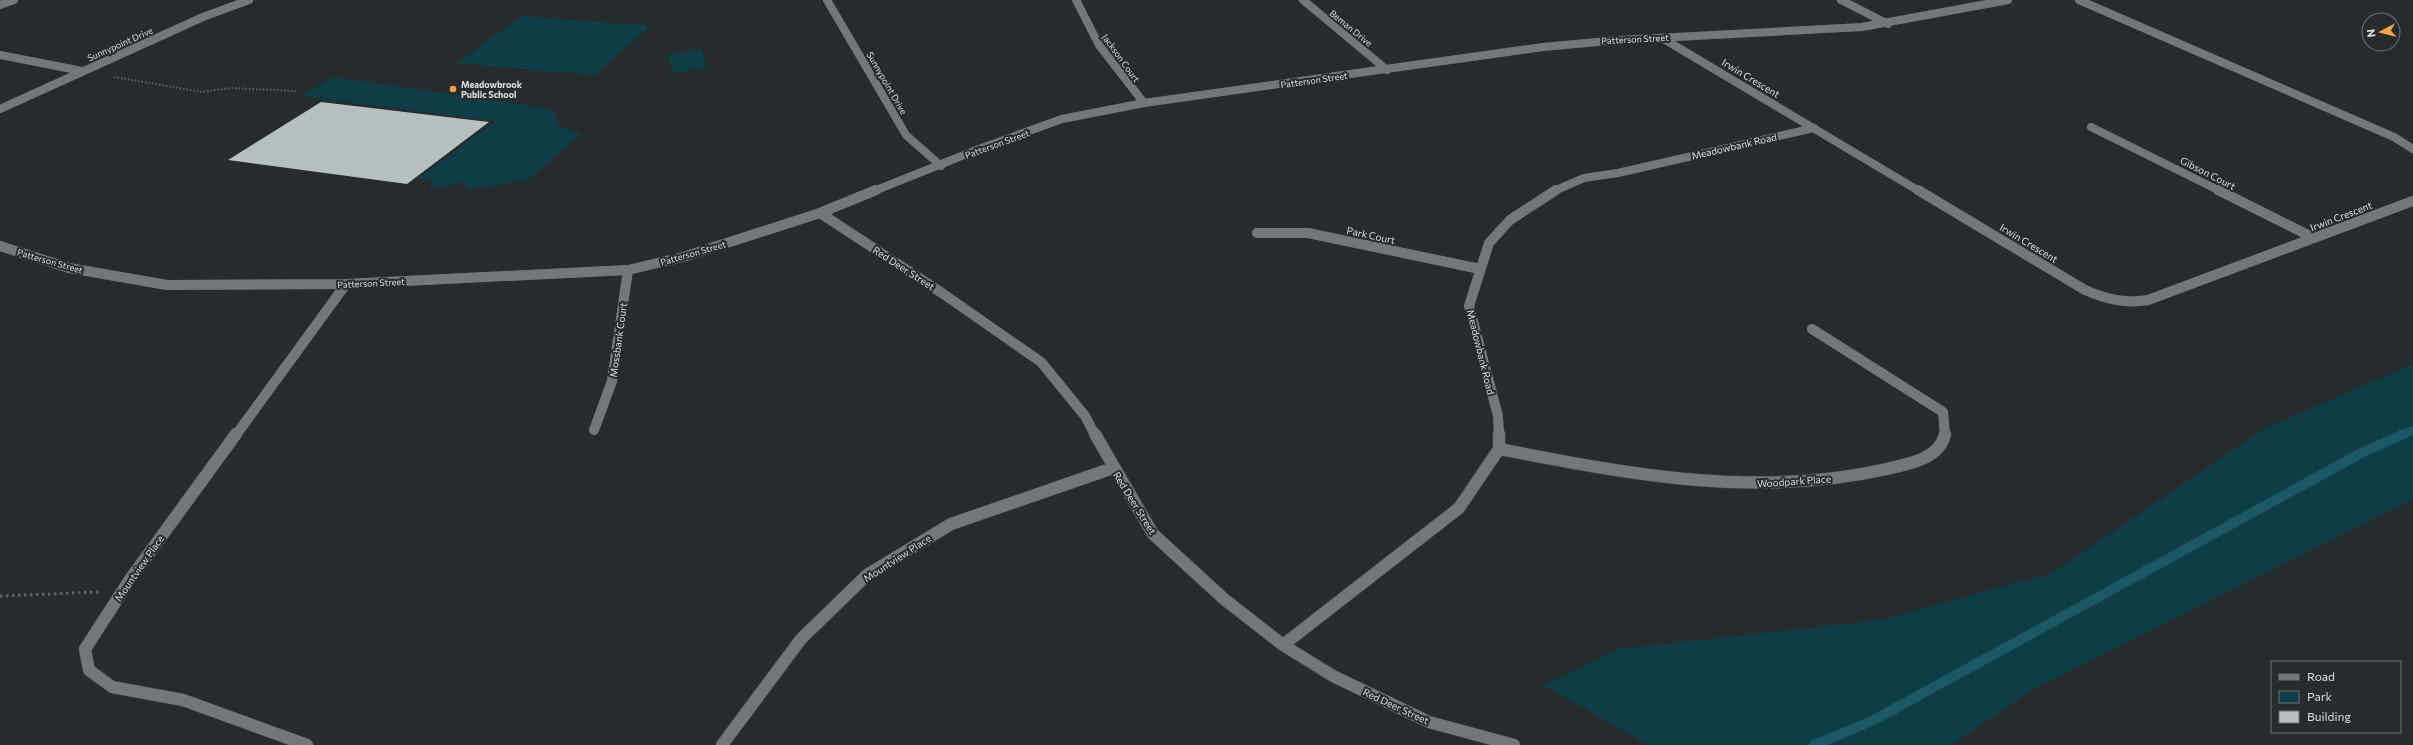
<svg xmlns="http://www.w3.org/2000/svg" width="2413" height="745" font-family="Commissioner,sans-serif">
  <rect width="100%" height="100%" fill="#262c2d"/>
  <path fill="#0f3d47" d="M522,16L650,26L594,75L457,63Z
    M701,49L707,67L674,73L668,55Z
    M334,77L546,108L555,113L559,126L581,134L528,180L468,190L465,181L431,190L432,180L417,179L496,121L301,96Z
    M2413,364V499L2032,690L1950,745H1648L1544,685L1618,649L1881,620L2052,573L2266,428Z"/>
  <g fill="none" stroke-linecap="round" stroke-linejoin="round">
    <path stroke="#1b5764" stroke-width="8" d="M2402,435L2413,430"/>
    <path stroke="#1b5764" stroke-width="10" d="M1814,745L1872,721L2363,452L2404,434"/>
  </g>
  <path fill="#b8bfc1" d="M321,102L489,122L407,184L228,160Z"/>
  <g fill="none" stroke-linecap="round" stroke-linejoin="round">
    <g stroke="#44494a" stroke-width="8">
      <path id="street-far2" d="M827,0L906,135L941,166
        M1076,0L1099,45L1144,103
        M1303,0L1387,70
        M1841,0L1888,24
        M2079,0L2394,137L2413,149
        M0,5L14,0
        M1662,38L1919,191
        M0,55L82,71
        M0,109L203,17L249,0
        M2091,127L2220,191
        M1554,191L1584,178L1618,173L1814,128"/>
    </g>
    <g stroke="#44494a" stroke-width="10">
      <path id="street-far1" d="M1918,190L2085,290C2106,299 2125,304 2148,300L2413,201
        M2218,190L2314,238
        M820,213L942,293L1041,362L1085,416L1095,435
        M1257,233H1308L1480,269
        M1812,329L1943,412L1945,435
        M594,430L612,381L628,270
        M236,435L346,284
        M1499,435L1498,416L1469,306L1489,243L1510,220L1556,190"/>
    </g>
    <g stroke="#44494a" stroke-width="13">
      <path id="street" d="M236,434L131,578L85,649L89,670L112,687L183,700L307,745
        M1095,434L1153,534L1224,599L1283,645L1333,676L1429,722L1514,745
        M1499,449C1630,474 1753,499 1887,469C1908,464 1940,459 1945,434
        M1283,645L1459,508L1499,449V434
        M722,745L801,639L867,575L951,524L1113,468"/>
    </g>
    <g stroke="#44494a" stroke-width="8">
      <path id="secondary-far1" d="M874,191L979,149L1062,119L1144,103L1543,47L1619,40L1862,27L2008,0"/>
    </g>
    <g stroke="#44494a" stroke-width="10">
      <path id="secondary" d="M0,246L69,268L167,285L346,284L628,270L683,257L820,213L876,190"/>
    </g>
    <path stroke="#5f6465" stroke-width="2" stroke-dasharray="1.5 2" stroke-linecap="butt" d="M114,77L202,92L231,88L297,91"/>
    <path stroke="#5f6465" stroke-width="3" stroke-dasharray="2.5 3.5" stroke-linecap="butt" d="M0,596L99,592"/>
    <use href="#street-far2" stroke="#72787a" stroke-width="8"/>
    <use href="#street-far1" stroke="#72787a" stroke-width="10"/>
    <use href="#street" stroke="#72787a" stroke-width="12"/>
    <use href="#secondary-far1" stroke="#72787a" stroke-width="8"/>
    <use href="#secondary" stroke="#72787a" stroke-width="10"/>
  </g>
  <circle fill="#f5a346" stroke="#262c2d" stroke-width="1.5" cx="453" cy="89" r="4"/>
  <g text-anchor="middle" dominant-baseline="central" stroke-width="4" stroke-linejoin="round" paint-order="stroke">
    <g font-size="9" fill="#dbdfe0" stroke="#262c2d">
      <text transform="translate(1351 28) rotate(39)">Beman Drive</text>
      <text transform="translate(1635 39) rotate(-3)">Patterson Street</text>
      <text transform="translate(120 44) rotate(-24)">Sunnypoint Drive</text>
      <text transform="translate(1121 58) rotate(54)">Jackson Court</text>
      <text transform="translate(1314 80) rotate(-8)">Patterson Street</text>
      <text transform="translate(887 83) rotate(60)">Sunnypoint Drive</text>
      <text transform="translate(997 144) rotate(-20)">Patterson Street</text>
      <text transform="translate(693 253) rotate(-16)">Patterson Street</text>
      <text transform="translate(50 261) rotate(16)">Patterson Street</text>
      <text transform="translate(371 283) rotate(-3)">Patterson Street</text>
    </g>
    <g font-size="9" font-weight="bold" fill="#dbdfe0" stroke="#262c2d" text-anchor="start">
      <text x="461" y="84">Meadowbrook<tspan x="461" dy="10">Public School</tspan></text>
    </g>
    <g font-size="10" fill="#dbdfe0" stroke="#262c2d">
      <text transform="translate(1751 78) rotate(31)">Irwin Crescent</text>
      <text transform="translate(1734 146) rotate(-13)">Meadowbank Road</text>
      <text transform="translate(2208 173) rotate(27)">Gibson Court</text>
      <text transform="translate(2341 216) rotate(-21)">Irwin Crescent</text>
      <text transform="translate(1371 235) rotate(12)">Park Court</text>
      <text transform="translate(2029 243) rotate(31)">Irwin Crescent</text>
      <text transform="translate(904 268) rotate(33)">Red Deer Street</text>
      <text transform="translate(618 340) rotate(-82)">Mossbank Court</text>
      <text transform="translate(1481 352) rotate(76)">Meadowbank Road</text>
      <text transform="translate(1794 481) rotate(-4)">Woodpark Place</text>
      <text transform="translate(1135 503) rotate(58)">Red Deer Street</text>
      <text transform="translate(897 558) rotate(-33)">Mountview Place</text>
      <text transform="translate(139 568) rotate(-55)">Mountview Place</text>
      <text transform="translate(1396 706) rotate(25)">Red Deer Street</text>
    </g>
  </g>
  <rect x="2271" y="661" width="130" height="72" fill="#262c2d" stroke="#6e7475"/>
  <rect x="2279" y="674" width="20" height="6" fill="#72787a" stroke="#6e7475"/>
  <text x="2307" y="681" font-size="12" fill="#dbdfe0">Road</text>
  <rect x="2279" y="691" width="20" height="12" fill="#0f3d47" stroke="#6e7475"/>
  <text x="2307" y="701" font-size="12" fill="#dbdfe0">Park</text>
  <rect x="2279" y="711" width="20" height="12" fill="#b8bfc1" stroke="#6e7475"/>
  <text x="2307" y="721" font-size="12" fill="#dbdfe0">Building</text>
  <g transform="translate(2381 32) rotate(263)"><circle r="19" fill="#262c2d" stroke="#6e7475"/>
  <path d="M0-3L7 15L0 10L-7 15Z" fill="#f5a346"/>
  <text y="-6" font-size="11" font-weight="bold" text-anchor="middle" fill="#dbdfe0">N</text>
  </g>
</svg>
